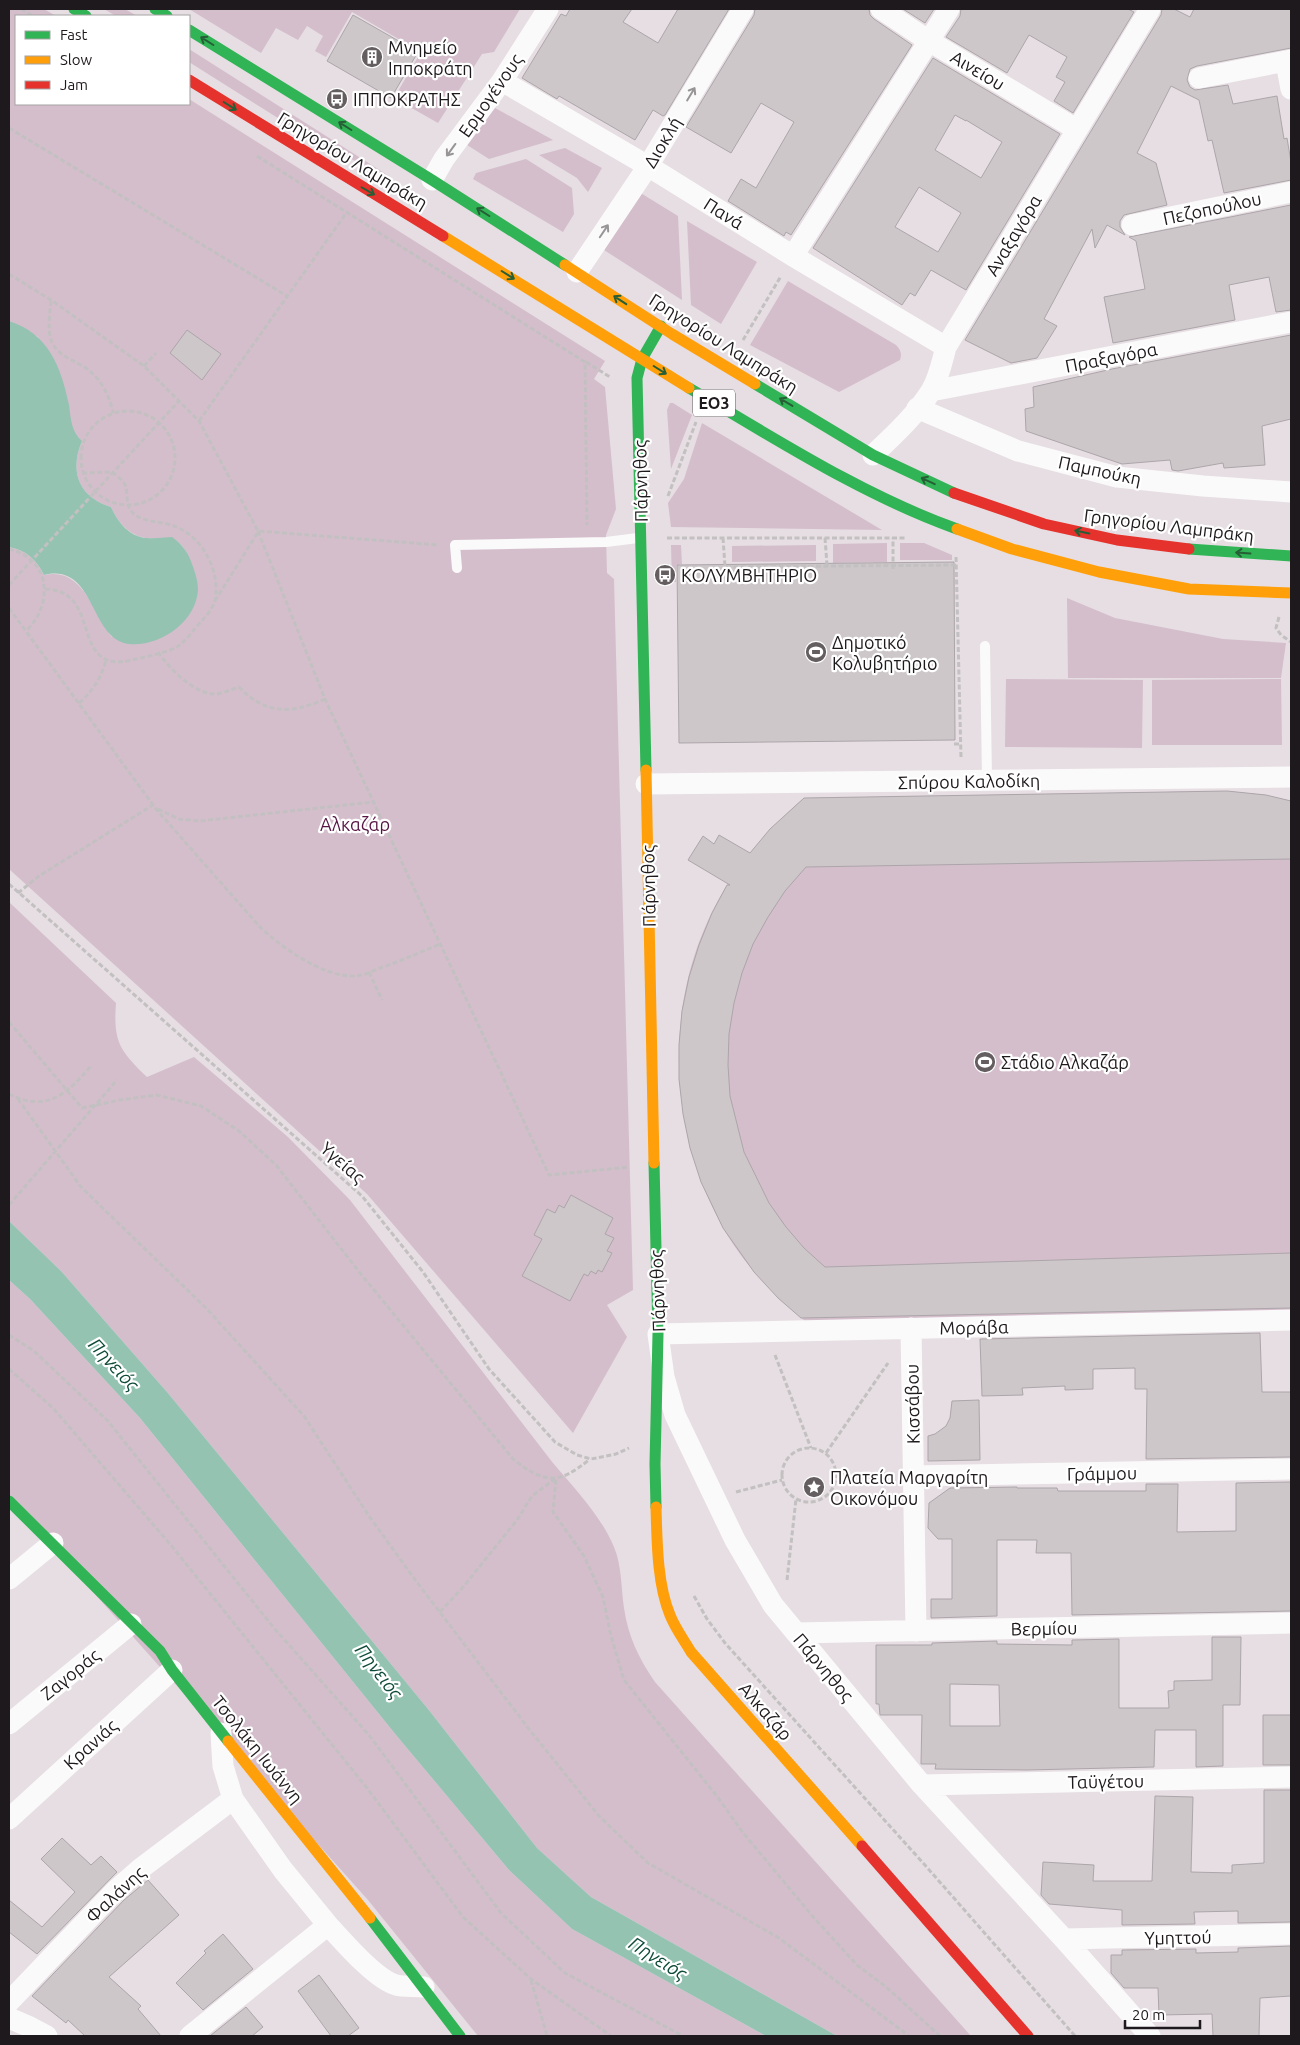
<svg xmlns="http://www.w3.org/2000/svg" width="1300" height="2045" font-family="Ubuntu,sans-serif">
  <rect width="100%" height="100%" fill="#e6dee2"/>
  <path fill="#d4becb" d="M9,9H44L56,16H16V104H189V99L605,361L594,379L605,387L616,509L606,535L607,573L614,579L633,1290L607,1305L627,1337L573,1433L367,1194L9,869V547C26,550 36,559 44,575C84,566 93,614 112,637L187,553C173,530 165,542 146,538C128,535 118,522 111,507C79,497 69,472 82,441L74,434L38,337L9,321Z
    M104,9H125L137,16H116Z
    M189,9H520L494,52L482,54L438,123L394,98L421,52L352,12L326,57L315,51L323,36L307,26L298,40L276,28L261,53Z
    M189,49L389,176L390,179L305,135L189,62Z
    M488,104L553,140L489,159L464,143Z
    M565,148L602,168L588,192L577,178L539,155Z
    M526,159L572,188L574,214L563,232L473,179L476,173Z
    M639,192L678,216L682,300L604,250Z
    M687,221L757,262L721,324L691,305Z
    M788,281L896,345C901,350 902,354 900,360L839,392L750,345Z
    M670,403H673L692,415L671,469L667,410Z
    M702,423L882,530L671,527L668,503L684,479Z
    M887,543V562L833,563V544Z
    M900,543H924L952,555V560H900Z
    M671,545H681L682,564L676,565V582H672Z
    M816,545V561L732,562V546Z
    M1067,598L1115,618L1223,639L1286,643L1281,678H1068Z
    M1006,679L1143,680L1142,748L1005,747Z
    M1281,679L1282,745H1152V680Z
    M1227,791L1266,795L1291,801V1316L805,1321C778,1298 753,1274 733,1244C664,1136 659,991 729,882C750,850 775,823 804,798Z
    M9,902L116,1003C113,1042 120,1051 147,1077L194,1057L288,1137L350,1200L553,1463C575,1489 601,1516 614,1547C622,1566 621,1588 624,1608C628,1636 639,1659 655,1682L971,2036H837L591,1897L537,1848L428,1709L167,1392L61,1271L9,1221Z
    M9,1280L30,1299L140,1418L396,1735L509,1870L572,1929L766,2036H478L368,1900L9,1498Z"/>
  <path fill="#95c3b2" d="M9,321C49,334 61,367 69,405C71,419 71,431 82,441C69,472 79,497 111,507C118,522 129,537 147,538C155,539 164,537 172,537C182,544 188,552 192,564C195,572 198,581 198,590C196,622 160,647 129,644C89,640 96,562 44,575C36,559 26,550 9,547Z
    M9,1221L61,1271L167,1392L428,1709L537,1848L591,1897L837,2036H766L572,1929L509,1870L396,1735L140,1418L30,1299L9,1280Z"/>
  <path fill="#cdc7ca" stroke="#aca5a9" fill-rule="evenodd" d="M570,9H632L623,22L658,43L678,9H729L665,115L663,116L653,110L635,140L559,96L557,99L522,78L561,14L566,16Z
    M755,9H869L870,15L874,19L912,45L791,235L786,232L784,236L728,201L741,179L756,188L794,122L761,103L731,153L686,127L754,15Z
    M903,9H934L925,23Z
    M961,9H1128L1134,12L1073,113L1054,101L1065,82L1056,77L1067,57L1029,35L1007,73L946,37L960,16Z
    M1162,9H1174L1190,17L1194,9H1291V48L1197,66L1190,69L1187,80L1190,87L1195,90L1228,85L1233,104L1277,96L1284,139L1287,138L1291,162V180L1224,193L1212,140L1208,141L1199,100L1171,86L1137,153L1156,163L1167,205L1124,215L1120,221V227L1125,235L1107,225L1095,248L1092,229L1044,319L1057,326L1037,358L1011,363L965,340L1161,15Z
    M353,15L418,52L391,98L327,61Z
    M933,58L1060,134L966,290L931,270L915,296L910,293L902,305L813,248ZM955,115L966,121V120L1002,142L981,178L935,150ZM919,187L961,213L938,252L895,227Z
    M1291,205V310L1276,312L1269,277L1229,285L1235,320L1113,343L1104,297L1145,289L1136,241L1129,237Z
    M187,330L221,354L202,380L170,353Z
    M1291,335V419L1262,426L1265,465L1224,468L1223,463L1178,471L1172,470L1170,460L1122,464L1026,431L1025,409L1034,407L1033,387L1112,369Z
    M954,562L955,740L679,743L677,565Z
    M1227,791L1266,795L1291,801V859L806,867L785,891L768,917L753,944L742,973L734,1003L729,1034L728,1065L730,1096L744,1152L769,1203L786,1227L804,1248L825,1267L1291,1253V1308L801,1318L778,1298L754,1272L723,1228L701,1182L690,1148L683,1114L679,1079V1045L682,1011L689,977L699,945L712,913L727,885H730L688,860L703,836L714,844L719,835L750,853L770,829L804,798Z
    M571,1195L613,1218L605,1234L614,1238L607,1251L612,1253L602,1272L598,1270L596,1274L591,1271L588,1276L584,1274L570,1301L522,1276L542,1239L534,1235L547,1209L555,1213L559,1205L564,1208Z
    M1260,1333L1262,1392H1291V1457L1146,1459L1147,1389H1135V1368L1093,1369V1389L1065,1390V1386L1022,1388L1023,1395L982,1396L980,1339Z
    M979,1400L980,1460L928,1461V1436L935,1434L946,1426L950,1418L952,1401Z
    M1291,1482V1611L1072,1615L1071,1553H1036L1037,1540H997V1616L931,1618V1599H952V1539H938L928,1528L929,1503L950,1488L1017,1487V1488H1057L1058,1491H1146V1484H1178L1177,1532L1236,1531V1483Z
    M1212,1637H1241L1240,1705H1223V1766L1196,1767V1730H1155L1154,1767L1027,1770L935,1769L936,1764H921L922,1715H880L879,1704H876V1645H932V1643L997,1641V1644L1072,1645V1640L1119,1639V1708H1169L1168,1691L1174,1690V1681L1212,1680ZM950,1684L999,1685L1000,1726H950Z
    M1263,1715H1291V1765H1263Z
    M1264,1790H1291V1922L1238,1923V1911L1194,1912L1195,1924L1122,1925V1910L1049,1904L1041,1895L1043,1862L1094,1865L1093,1881H1152L1155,1796L1193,1797L1191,1872L1232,1873V1865L1264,1863Z
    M62,1838L91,1865L101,1856L117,1872L37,1954L9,1932V1900L42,1927L75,1892L41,1859Z
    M148,1880L179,1915L109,1977L141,2006L138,2009L161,2036H85L68,2020L66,2023L32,1996L124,1900Z
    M223,1934L253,1969L203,2010L176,1983L206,1953L204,1951Z
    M1291,1946V1996L1260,1998L1259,2036H1213L1212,2014L1159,2015L1158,1988H1124L1111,1973V1955H1122V1950L1196,1949V1953L1238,1952V1948Z
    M319,1975L359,2028L348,2036H331L298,1991Z
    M246,2007L263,2027L252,2036H210Z"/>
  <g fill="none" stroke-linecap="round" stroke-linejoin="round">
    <path stroke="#c3c0c1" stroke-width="3" stroke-dasharray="5 2.5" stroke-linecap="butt" d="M21,9L33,16
      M9,128L287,296
      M257,156L585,362L587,525
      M9,274L51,300L144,366L199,421L258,531L439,545
      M51,301C50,312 48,324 50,336C54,355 72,359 86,368C101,379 110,396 113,413
      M743,340L781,276
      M586,362L610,377
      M144,366L156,353
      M81 458a47 47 0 1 1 94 0a47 47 0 1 1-94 0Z
      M199,421L347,212
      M668,496L696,422
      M258,531L325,699L549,1175L629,1167
      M667,538H905
      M723,538L725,567L957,565
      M825,538L827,565
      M9,549C51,559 54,604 26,631
      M956,557L961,758
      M893,569V538
      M9,585L179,401
      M45,589C99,590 73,661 118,662C127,662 169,652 177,647C183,643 188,637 193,631C200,622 212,612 215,600C221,571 202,536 174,526C161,521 146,523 134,514C123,505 130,492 124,483C121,479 116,475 112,472L84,473
      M215,601L258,532
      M9,608L156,809L260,927C281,947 323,977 354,976C364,976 374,970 383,967C403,960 421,952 440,944
      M1279,617L1276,628L1281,635L1291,642
      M158,652C169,668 192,692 213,694C220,695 232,689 239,687C266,715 291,714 325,699
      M79,703C93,691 101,678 106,660
      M954,744H961
      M158,809L179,819L200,821L373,802
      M9,884L362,1196L423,1272L489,1369L555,1442L577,1455L591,1459L616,1454L629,1448
      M18,893L39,876L153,805
      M369,972L382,1000
      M9,1022L82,1108L120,1100L157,1095L201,1106L239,1131L276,1165L360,1273L513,1459C545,1484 558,1485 590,1459
      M9,1094C47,1113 67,1094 91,1066
      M18,1099L81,1187L206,1308L304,1416L369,1516L416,1581L529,1729L599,1816L648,1863L779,1938L909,2036
      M9,1205L117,1080
      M9,1335L34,1351L107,1420L274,1628L369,1735L501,1913L565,1973L683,2036
      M775,1355L811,1448
      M9,1369L53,1408L170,1544L367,1788L463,1917L531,1979L611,2036
      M782 1475a27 27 0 1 1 54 0a27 27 0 1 1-54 0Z
      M826,1453L888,1363
      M837,1475L891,1479
      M736,1492L782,1480
      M787,1580L796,1499
      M694,1596L707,1619L725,1643L924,1864L1075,2036
      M440,1612L464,1586L517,1520L532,1496L556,1478L553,1512L584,1556L603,1597L611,1636L624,1680L716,1795L744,1834L815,1919L857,1965L885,1986L940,2036
      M531,1980L547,2036"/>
    <path stroke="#fbfafb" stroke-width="10" d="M457,568L455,545L606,542L638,538
      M985,646L987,780"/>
    <path stroke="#fbfafb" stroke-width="21" d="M881,9L929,41L1076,129
      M1286,62L1291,89
      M1199,78L1291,60
      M502,81L648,166L793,256L946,347
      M432,180L444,159L502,81L548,9
      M1132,225L1291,192
      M793,256L949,9
      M577,272L648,166L743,9
      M931,391L1291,322
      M917,408L1018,451L1117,477L1203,486L1291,492
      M873,455C892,437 917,414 931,391C939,378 942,362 946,347L1150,9
      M646,784L1291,777
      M911,1328L916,1631
      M913,1476L1291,1469
      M9,1579L53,1543
      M796,1633L1291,1623
      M9,1724L131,1624
      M221,1733L223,1766L233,1799L283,1870L328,1925
      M922,1785L1291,1777
      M9,1819L172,1670
      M1064,1939L1291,1934
      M9,2002L115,1891L140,1869L233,1799
      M9,2018L30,2027L47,2036
      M190,2036L328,1925C343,1941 375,1979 396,1985C404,1987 415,1986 424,1987
      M1150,2036L1064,1939L922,1785L773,1605L735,1540L675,1415L664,1377L658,1334L1291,1320"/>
    <path stroke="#30b455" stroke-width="11" d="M74,9L86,16
      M155,9L167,16
      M189,30L432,180L565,265
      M755,384L873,455L954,493
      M689,388C776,439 862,495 957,529
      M1189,549L1291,556
      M646,770L637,378L642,359L661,326
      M654,1163L658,1334L655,1464L656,1507
      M9,1501L160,1651L172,1670L228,1741
      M370,1918L460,2036"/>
    <path stroke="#ff9f0a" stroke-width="11" d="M443,236L689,388
      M565,265L672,334L755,384
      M957,529L1012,549L1099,572L1189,589L1291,593
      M646,770L654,1163
      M656,1507C657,1540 657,1584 670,1615C675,1628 684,1640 691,1652L862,1846
      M228,1741L370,1918"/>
    <path stroke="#e5322d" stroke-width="11" d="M189,80L443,236
      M954,493L1044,524L1117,540L1189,549
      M862,1846L1028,2036"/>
  </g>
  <defs><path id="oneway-shaft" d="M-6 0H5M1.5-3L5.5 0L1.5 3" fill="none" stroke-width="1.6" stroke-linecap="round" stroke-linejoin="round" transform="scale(1.25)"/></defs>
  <g stroke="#265f36">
    <use href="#oneway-shaft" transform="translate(207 41) rotate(-148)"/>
    <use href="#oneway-shaft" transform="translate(230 106) rotate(32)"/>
    <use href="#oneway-shaft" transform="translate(345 126) rotate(-148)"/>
    <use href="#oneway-shaft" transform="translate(368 191) rotate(30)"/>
    <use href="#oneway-shaft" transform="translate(483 212) rotate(-148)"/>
    <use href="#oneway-shaft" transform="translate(508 275) rotate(32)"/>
    <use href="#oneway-shaft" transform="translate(620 300) rotate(-147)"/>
    <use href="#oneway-shaft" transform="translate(660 370) rotate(32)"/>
    <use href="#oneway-shaft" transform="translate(786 402) rotate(-149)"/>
    <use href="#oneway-shaft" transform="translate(928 481) rotate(-155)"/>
    <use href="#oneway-shaft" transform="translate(1082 532) rotate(-168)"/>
    <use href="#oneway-shaft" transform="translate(1243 553) rotate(-176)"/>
  </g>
  <g stroke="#989597">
    <use href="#oneway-shaft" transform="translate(691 94) rotate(-59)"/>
    <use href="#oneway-shaft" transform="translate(451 150) rotate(126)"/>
    <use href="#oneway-shaft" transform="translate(604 231) rotate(-56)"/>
  </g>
  <defs>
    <g id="building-disc" transform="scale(1.125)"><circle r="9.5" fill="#645e61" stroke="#fff"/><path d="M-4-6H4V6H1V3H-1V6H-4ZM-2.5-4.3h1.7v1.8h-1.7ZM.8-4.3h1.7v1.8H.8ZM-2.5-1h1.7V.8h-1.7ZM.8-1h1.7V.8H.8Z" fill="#fff"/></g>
    <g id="bus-disc" transform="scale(1.125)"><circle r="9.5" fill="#645e61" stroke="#fff"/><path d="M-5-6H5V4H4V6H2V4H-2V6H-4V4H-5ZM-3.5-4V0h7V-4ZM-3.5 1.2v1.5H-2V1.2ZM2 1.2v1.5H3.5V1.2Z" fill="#fff"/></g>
    <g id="stadium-disc" transform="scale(1.125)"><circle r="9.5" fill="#645e61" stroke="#fff"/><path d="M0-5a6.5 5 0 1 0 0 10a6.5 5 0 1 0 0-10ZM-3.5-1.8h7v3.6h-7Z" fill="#fff"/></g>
    <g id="sight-disc" transform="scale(1.125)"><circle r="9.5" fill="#645e61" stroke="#fff"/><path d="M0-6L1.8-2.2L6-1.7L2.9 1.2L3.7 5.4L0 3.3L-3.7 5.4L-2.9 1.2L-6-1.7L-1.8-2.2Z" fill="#fff"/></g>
  </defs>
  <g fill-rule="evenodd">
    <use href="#building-disc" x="372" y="57"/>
    <use href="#bus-disc" x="337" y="99"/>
    <use href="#bus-disc" x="665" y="575"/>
    <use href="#stadium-disc" x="816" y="652"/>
    <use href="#stadium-disc" x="985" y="1062"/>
    <use href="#sight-disc" x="814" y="1487"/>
  </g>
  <g text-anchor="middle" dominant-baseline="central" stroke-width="4.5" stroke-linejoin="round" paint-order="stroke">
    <rect fill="#fff" stroke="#625e60" stroke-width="1" x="693" y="389.5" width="42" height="27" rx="4"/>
    <g font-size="16" font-weight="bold" fill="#1e191c">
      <text x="714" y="403">ΕΟ3</text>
    </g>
    <g font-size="18" fill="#1e191c" stroke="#fff" text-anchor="start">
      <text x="388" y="47">Μνημείο<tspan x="388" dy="21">Ιπποκράτη</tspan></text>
      <text x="353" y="99">ΙΠΠΟΚΡΑΤΗΣ</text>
      <text x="681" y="575">ΚΟΛΥΜΒΗΤΗΡΙΟ</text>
      <text x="832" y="642">Δημοτικό<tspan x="832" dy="21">Κολυβητήριο</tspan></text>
      <text x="1001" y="1062">Στάδιο Αλκαζάρ</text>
      <text x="830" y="1477">Πλατεία Μαργαρίτη<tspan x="830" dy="21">Οικονόμου</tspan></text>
    </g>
    <g font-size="18" fill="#1e191c" stroke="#fff">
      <text transform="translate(978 70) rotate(31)">Αινείου</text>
      <text transform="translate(490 95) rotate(-55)">Ερμογένους</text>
      <text transform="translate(662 142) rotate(-59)">Διοκλή</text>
      <text transform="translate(353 160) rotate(31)">Γρηγορίου Λαμπράκη</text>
      <text transform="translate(1212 208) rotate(-12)">Πεζοπούλου</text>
      <text transform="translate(724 213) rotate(32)">Πανά</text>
      <text transform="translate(1013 235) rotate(-59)">Αναξαγόρα</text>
      <text transform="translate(724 343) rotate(32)">Γρηγορίου Λαμπράκη</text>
      <text transform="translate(1111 357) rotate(-11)">Πραξαγόρα</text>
      <text transform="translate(1100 470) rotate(12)">Παμπούκη</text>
      <text transform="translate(640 481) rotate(-91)">Πάρνηθος</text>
      <text transform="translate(1169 525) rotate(7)">Γρηγορίου Λαμπράκη</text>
      <text transform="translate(969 781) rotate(-1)">Σπύρου Καλοδίκη</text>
      <text transform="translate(648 886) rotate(-91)">Πάρνηθος</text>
      <text transform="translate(343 1162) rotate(41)">Υγείας</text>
      <text transform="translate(657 1291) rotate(-92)">Πάρνηθος</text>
      <text transform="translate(974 1327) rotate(-1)">Μοράβα</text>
      <text transform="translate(912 1404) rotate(-91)">Κισσάβου</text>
      <text transform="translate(1102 1473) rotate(-1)">Γράμμου</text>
      <text transform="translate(1044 1628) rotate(-1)">Βερμίου</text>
      <text transform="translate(824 1667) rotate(50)">Πάρνηθος</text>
      <text transform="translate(70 1674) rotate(-39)">Ζαγοράς</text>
      <text transform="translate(766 1711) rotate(49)">Αλκαζάρ</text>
      <text transform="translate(90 1744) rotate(-42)">Κρανιάς</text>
      <text transform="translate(258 1749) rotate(51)">Τσολάκη Ιωάννη</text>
      <text transform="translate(1106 1781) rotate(-1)">Ταϋγέτου</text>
      <text transform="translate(115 1894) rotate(-43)">Φαλάνης</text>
      <text transform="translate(1178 1937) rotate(-1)">Υμηττού</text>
    </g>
    <g font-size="18" fill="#571544" stroke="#fff">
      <text x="355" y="824">Αλκαζάρ</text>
    </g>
    <g font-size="19" font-style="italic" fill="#0f4b39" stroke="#fff">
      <text transform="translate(114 1364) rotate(47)">Πηνειός</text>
      <text transform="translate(379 1671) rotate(52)">Πηνειός</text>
      <text transform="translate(658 1958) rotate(32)">Πηνειός</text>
    </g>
  </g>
  <rect width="1300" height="2045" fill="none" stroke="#1e191c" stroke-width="20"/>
  <rect x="15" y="15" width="175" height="90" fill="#ffffff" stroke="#a5a3a4"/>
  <rect x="25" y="31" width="25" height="8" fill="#30b455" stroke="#a5a3a4"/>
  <text x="60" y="40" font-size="15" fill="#1e191c">Fast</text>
  <rect x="25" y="56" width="25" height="8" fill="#ff9f0a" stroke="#a5a3a4"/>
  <text x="60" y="65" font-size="15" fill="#1e191c">Slow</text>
  <rect x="25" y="81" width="25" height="8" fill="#e5322d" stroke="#a5a3a4"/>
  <text x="60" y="90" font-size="15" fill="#1e191c">Jam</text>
  <path d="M1125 2020v8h75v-8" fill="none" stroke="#1e191c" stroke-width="2.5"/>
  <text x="1132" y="2020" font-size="15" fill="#1e191c" stroke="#ffffff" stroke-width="4" paint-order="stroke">20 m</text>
</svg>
